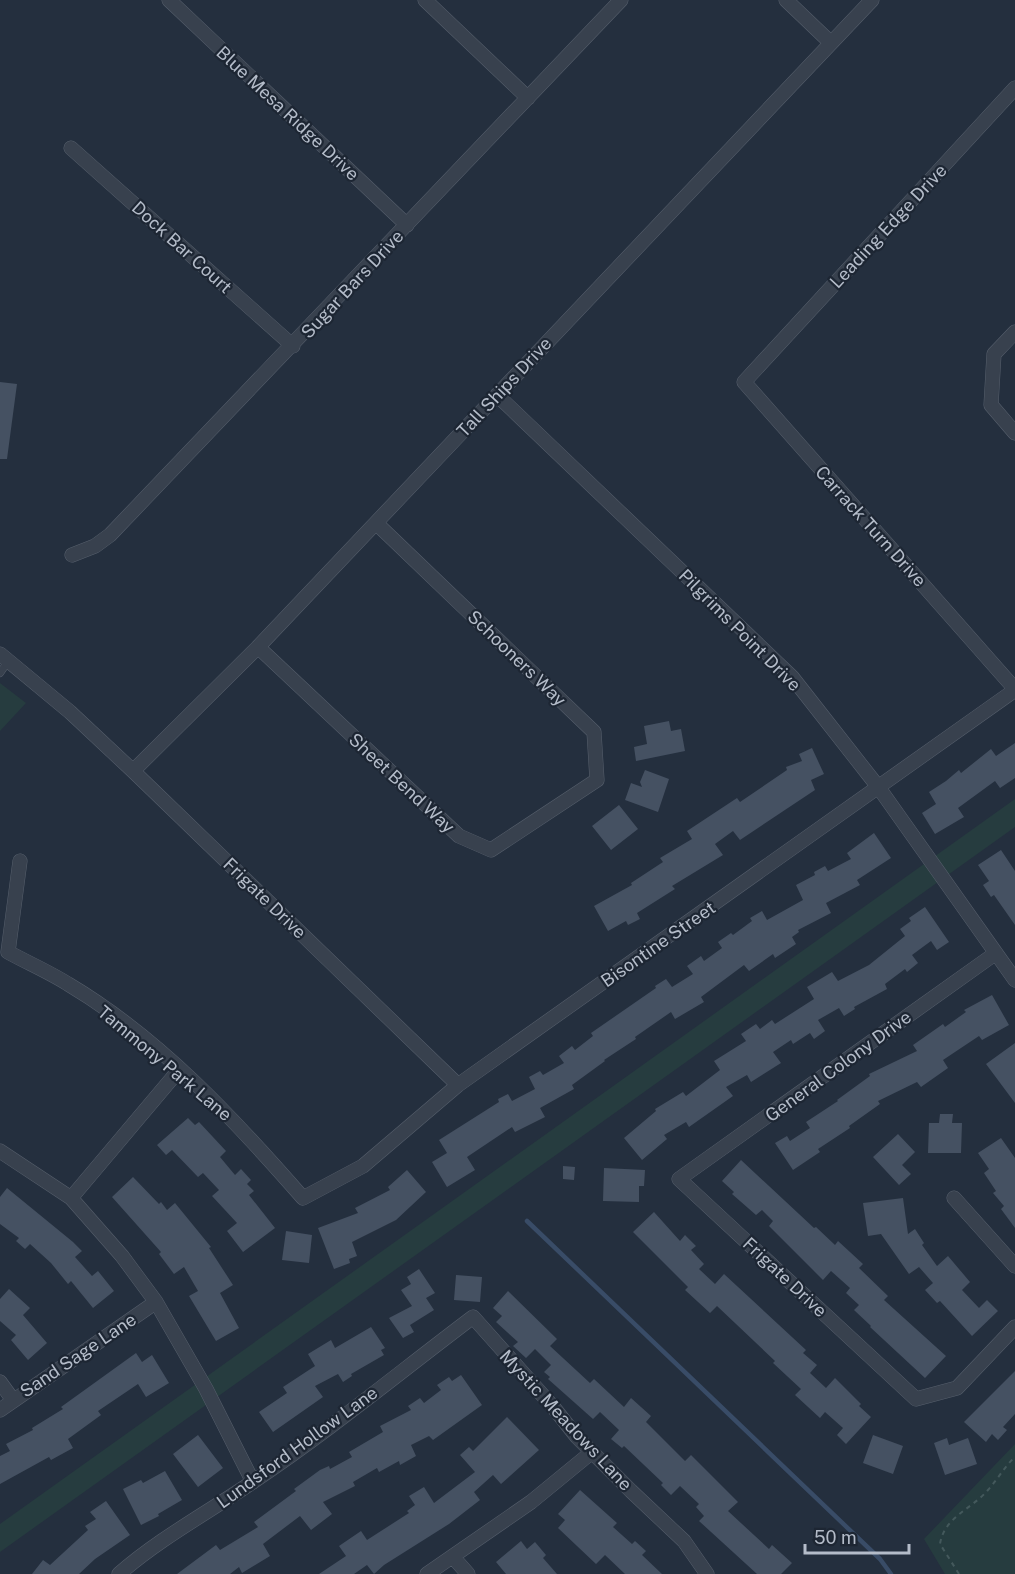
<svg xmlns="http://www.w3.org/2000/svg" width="1015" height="1574" font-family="'Public Sans',sans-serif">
  <rect width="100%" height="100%" fill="#242f3e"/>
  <path fill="#263c3f" d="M0,683L26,703L0,731Z
    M1015,799V827L0,1552V1524Z
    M1015,1444V1574H945L924,1539Z"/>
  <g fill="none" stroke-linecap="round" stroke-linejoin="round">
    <path stroke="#394c67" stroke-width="4.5" d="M527,1221L880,1559L891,1574"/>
  </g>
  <path fill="#455162" d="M0,382L17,384L7,459H0Z
    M669,721L671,731L681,729L685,751L636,761L634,747L647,744L644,726Z
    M1015,743V778L1000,788L995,781L958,808L964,817L935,834L922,813L936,804L929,792L946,781L959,770L961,773L991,749L996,756Z
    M812,748L824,774L811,780L815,790L740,840L733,831L715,844L723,855L672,886L675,889L637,913L640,919L628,925L626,921L608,931L594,906L632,885L631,883L663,862L660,858L692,839L687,831L737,798L740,802L787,770L786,767L802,761L799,754Z
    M645,770L669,779L658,812L625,800L631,783L642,787L640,782Z
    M619,805L638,829L611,850L592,826Z
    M874,833L891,858L857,880L860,885L826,903L831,913L798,930L799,932L792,937L796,944L775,958L773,954L749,971L744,965L701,997L704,1002L675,1019L671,1012L635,1037L636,1039L604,1060L605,1061L572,1085L574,1089L540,1108L545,1117L515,1132L512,1127L467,1157L475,1170L447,1187L432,1162L447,1153L439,1140L499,1102L498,1099L508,1094L512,1101L535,1089L529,1077L540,1071L543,1075L564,1063L559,1056L572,1046L575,1050L593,1036L591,1033L656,988L655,986L666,979L672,987L693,974L687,966L701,956L704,961L722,948L718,942L731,933L733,935L752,921L750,918L762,911L767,920L803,900L796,885L815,875L814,872L825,866L828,871L851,859L847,853Z
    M1001,850L1015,871V925L994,895L991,897L983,885L989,881L978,865Z
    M925,907L949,942L937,950L931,941L912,955L918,963L907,972L905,969L885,984L887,989L854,1007L855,1009L844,1016L839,1008L818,1020L825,1031L814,1039L810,1033L793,1044L791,1040L773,1052L781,1063L751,1082L747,1075L726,1087L733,1096L689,1127L686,1122L664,1135L667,1139L642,1160L624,1138L656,1111L655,1109L683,1092L686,1096L720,1070L714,1061L746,1041L741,1034L756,1024L760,1029L772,1020L775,1024L814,999L807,987L832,972L838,981L869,965L905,936L900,929L911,921L909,918Z
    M992,995L1009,1025L982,1040L979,1036L943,1060L948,1068L921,1087L917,1082L878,1101L880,1104L849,1126L850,1128L818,1149L820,1152L793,1170L775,1143L787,1136L790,1141L810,1128L806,1122L838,1101L837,1100L870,1076L869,1074L917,1051L913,1045L943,1024L945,1027L966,1012L964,1010Z
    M1015,1043V1103L986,1064Z
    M940,1114H953L952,1123H962L961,1153H928L929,1123H939Z
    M188,1118L195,1125L199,1122L226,1151L220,1157L235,1175L241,1169L251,1180L247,1184L254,1191L249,1195L275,1228L243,1252L227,1231L237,1223L212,1196L219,1190L203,1173L198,1177L172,1150L166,1155L157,1145Z
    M898,1134L915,1152L902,1165L911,1174L899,1185L873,1157Z
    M1001,1138L1015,1158V1228L1001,1209L1004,1206L993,1193L996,1191L984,1173L989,1169L978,1153Z
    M741,1160L814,1228L816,1227L835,1245L838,1241L863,1264L859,1268L888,1296L884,1300L946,1356L925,1378L870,1327L871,1326L854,1310L859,1305L846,1293L850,1288L831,1271L823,1280L769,1226L773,1221L762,1210L756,1215L732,1194L734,1192L722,1181Z
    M563,1166L575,1167L574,1180L563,1179Z
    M604,1168L645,1170L644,1186H639V1202L603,1201Z
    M407,1170L426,1192L396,1220L352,1242L357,1256L349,1259L350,1263L334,1269L318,1228L358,1213L355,1208L390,1190L388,1187Z
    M133,1177L159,1204L161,1202L167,1210L175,1203L211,1247L209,1248L233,1285L220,1293L239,1328L216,1341L189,1296L198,1291L184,1267L174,1274L159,1254L161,1252L112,1197Z
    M7,1188L73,1242L82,1251L75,1257L92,1276L98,1271L114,1291L93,1308L71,1281L68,1284L51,1263L30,1244L25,1249L16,1241L19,1238L0,1224V1197Z
    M903,1198L908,1234L915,1229L924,1243L922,1245L937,1266L948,1256L970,1282L962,1290L979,1308L987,1300L998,1311L972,1336L940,1301L937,1303L925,1290L933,1283L919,1267L909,1274L881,1234L868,1236L863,1203Z
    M654,1212L680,1241L685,1235L696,1246L691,1250L704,1264L699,1269L715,1284L724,1274L806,1350L803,1353L817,1365L810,1373L826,1388L835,1378L861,1404L859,1406L871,1417L846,1444L837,1435L843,1428L825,1412L820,1418L795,1395L801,1389L773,1363L775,1361L717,1306L710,1313L685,1290L688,1287L633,1232Z
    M286,1231L312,1235L309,1263L282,1260Z
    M419,1269L435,1293L426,1298L434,1310L410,1325L414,1332L403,1338L389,1318L412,1306L401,1290L411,1284L407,1277Z
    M456,1275L482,1277L480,1302L454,1300Z
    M9,1289L30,1308L23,1315L47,1343L28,1360L11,1340L16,1335L0,1321V1299Z
    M508,1291L557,1339L550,1346L590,1383L594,1379L624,1407L631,1398L651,1416L646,1422L685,1461L691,1455L738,1502L728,1511L769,1549L772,1545L792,1563L781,1574H757L699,1521L704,1516L696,1507L699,1504L680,1486L671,1495L661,1485L663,1483L624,1446L622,1448L611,1439L619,1430L600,1412L593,1419L548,1379L550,1377L544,1372L551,1365L535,1349L526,1358L513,1346L518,1342L496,1322L502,1316L493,1308Z
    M371,1327L385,1348L381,1350L384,1355L351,1374L352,1376L343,1382L338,1374L315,1386L323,1397L273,1432L259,1412L287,1393L283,1387L315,1366L308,1354L331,1340L335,1348Z
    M136,1353L142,1362L152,1355L169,1383L146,1397L138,1384L98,1411L101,1415L68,1439L73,1448L51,1460L49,1457L0,1484V1456L10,1451L6,1444L33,1430L32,1428L63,1409L61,1407Z
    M1015,1371V1414L1003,1427L1007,1430L998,1440L992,1434L986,1442L964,1422Z
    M461,1375L482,1405L433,1440L429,1436L411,1445L416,1456L400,1465L399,1461L379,1472L377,1468L353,1482L355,1486L323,1502L332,1514L311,1530L300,1516L263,1544L270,1556L242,1573L239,1567L230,1574H177L216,1545L220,1550L258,1527L254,1522L296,1491L294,1489L320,1470L329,1466L330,1469L352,1457L349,1452L383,1432L380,1426L411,1410L408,1406L420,1398L424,1403L441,1390L437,1385L449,1377L452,1381Z
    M507,1417L539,1450L501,1484L493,1475L474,1492L480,1500L449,1524L384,1565L374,1574L367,1565L354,1574H319L346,1556L339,1546L361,1531L367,1540L409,1513L407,1511L415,1505L409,1496L424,1487L434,1503L475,1472L460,1455L469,1447L473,1451Z
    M198,1435L223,1468L198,1487L173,1454Z
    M873,1435L903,1446L893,1474L863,1463Z
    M947,1438L949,1445L968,1438L977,1464L945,1475L934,1443Z
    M165,1471L182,1500L158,1514L159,1516L141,1525L123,1489L141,1480L143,1483Z
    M580,1490L617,1523L613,1527L632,1544L635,1541L646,1551L642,1555L662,1574H625L605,1555L596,1564L558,1528L565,1520L558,1514Z
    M106,1501L130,1535L95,1559L79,1574H32L43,1560L50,1565L88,1530L85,1526L96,1519L90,1512Z
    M521,1541L527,1549L535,1542L546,1555L543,1558L557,1574H506L496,1562Z"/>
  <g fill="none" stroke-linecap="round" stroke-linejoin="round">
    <g stroke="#565f6c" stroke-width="8">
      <path id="service" d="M0,673L9,660"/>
    </g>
    <g stroke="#565f6c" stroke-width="15">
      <path id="minor" d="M169,0L407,225
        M425,0L528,98
        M786,0L831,43
        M1015,88L744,382L1015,689
        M71,148L293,346
        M1015,332L994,354L991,405L1015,433
        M497,395L792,677L879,788L1015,980
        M72,555L95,546L110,535L621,0
        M258,647L459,836L491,850L597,780L594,732L376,523
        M0,654L70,712L133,771L458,1085
        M133,771L258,647L872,0
        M20,861L8,952C28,963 49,972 68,984C159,1038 234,1119 303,1198L363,1166L458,1085L1015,690
        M996,953L679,1179L916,1399L957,1388L1015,1327
        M0,1151L71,1198L122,1256L156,1302L206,1389L253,1482
        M71,1198L179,1070
        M954,1198L1015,1266
        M0,1382L13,1400
        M0,1410L156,1302
        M453,1557L468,1574
        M119,1574C160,1538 209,1512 254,1481C330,1430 400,1372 473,1317L554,1408L577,1437L631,1491L684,1541L707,1574
        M427,1574L531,1502L592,1452"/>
    </g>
    <path stroke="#44595c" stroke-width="2" stroke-dasharray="4.5 4.5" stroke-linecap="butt" d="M959,1574L940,1544C944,1517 972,1509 988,1490C998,1479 1004,1467 1015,1457"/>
    <use href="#service" stroke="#38414e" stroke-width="7"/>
    <use href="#minor" stroke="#38414e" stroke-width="14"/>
  </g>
  <g text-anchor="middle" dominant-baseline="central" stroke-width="4.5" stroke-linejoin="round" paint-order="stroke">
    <g font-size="18" fill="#b4bcc9" stroke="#1d2633">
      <text transform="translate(288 113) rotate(43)">Blue Mesa Ridge Drive</text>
      <text transform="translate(888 226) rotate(-47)">Leading Edge Drive</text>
      <text transform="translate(182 247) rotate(42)">Dock Bar Court</text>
      <text transform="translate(352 284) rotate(-47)">Sugar Bars Drive</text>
      <text transform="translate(504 387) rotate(-47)">Tall Ships Drive</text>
      <text transform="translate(871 526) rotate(48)">Carrack Turn Drive</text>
      <text transform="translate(740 630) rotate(45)">Pilgrims Point Drive</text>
      <text transform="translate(517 658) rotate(44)">Schooners Way</text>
      <text transform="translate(402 783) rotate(43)">Sheet Bend Way</text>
      <text transform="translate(265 898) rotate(44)">Frigate Drive</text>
      <text transform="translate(658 944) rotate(-35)">Bisontine Street</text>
      <text transform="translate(165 1063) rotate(40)">Tammony Park Lane</text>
      <text transform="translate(838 1066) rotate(-36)">General Colony Drive</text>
      <text transform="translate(785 1277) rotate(43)">Frigate Drive</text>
      <text transform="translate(78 1355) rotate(-34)">Sand Sage Lane</text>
      <text transform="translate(566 1420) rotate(47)">Mystic Meadows Lane</text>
      <text transform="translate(297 1447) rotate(-36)">Lundsford Hollow Lane</text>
    </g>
  </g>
  <path d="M805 1544v9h104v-9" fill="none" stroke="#b4bcc9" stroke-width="3"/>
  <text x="814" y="1544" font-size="18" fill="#b4bcc9" stroke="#1d2633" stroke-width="4.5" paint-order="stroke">50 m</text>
</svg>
